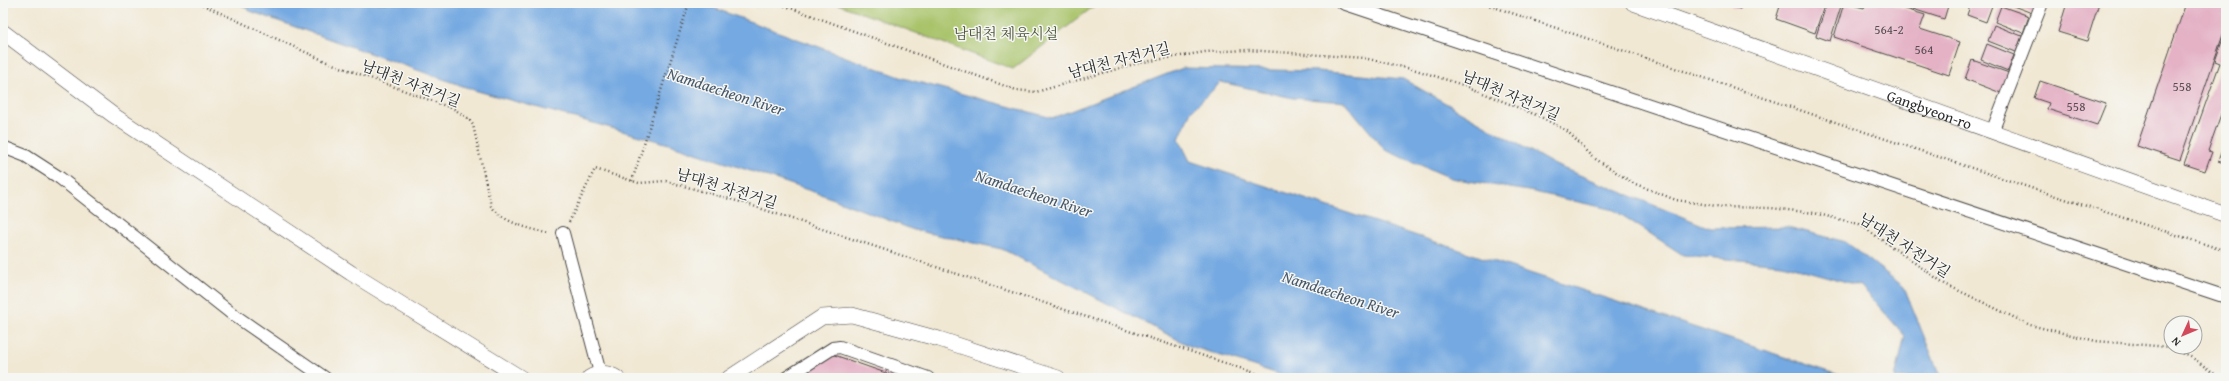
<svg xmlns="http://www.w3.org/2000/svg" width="2229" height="381" font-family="'Gentium Book Plus','Noto Serif KR',serif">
  <rect width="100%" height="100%" fill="#f6f6f2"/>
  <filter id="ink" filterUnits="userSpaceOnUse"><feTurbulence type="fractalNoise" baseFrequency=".025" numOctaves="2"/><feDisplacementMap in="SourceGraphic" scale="8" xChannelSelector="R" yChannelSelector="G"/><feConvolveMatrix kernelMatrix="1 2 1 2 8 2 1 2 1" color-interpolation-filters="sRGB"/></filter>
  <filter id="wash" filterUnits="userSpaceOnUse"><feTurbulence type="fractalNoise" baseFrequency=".012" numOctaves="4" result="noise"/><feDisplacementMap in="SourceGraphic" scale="16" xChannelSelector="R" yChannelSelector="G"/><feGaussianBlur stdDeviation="0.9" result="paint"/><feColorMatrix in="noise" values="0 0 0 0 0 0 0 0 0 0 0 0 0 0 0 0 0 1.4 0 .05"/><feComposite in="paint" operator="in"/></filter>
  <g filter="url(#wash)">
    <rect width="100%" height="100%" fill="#f1e8d4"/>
    <path fill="#a8c369" stroke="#6a774a" d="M835,3H1098L1013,69Z"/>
    <path fill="#74a9e1" stroke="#506a86" d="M239,3H700L903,78L1052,118L1183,68L1318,71L1403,79L1555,165L1710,228L1788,227L1846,242L1904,287L1938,371L1944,378H1895L1905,336L1861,286L1782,264L1683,255L1614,210L1534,192L1451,178L1385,150L1345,102L1293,98L1221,82L1191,111L1179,139L1190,161L1848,378H1291L1190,346L1002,249L914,230L823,195L669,144L474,90L250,11Z"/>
    <g id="blocks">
      <path fill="#e4b1c5" d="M1733,3H1743L1740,9L1731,6Z
        M1781,3H1825L1815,33L1776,19Z
        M1827,3H1842L1830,41L1816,36Z
        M1844,3L1864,8L1866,3H1886L1925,15L1920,29L1960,42L1949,75L1834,37Z
        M1894,3H1939L1948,6L1944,19Z
        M1971,3H1993L1986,22L1967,15Z
        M2005,3H2036L2032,13Z
        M2067,3H2099L2087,41L2058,32Z
        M2186,3H2226V26L2180,160L2137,146Z
        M2001,6L2029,16L2023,33L1995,22Z
        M1994,25L2022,36L2016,52L1988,41Z
        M2225,33L2226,100L2208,151L2212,152L2205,171L2184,164L2220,63L2215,61Z
        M1987,44L2014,55L2008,71L1981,60Z
        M1972,60L2009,73L2001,93L1965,79Z
        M2040,81L2106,103L2097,125L2047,109L2049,103L2034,98Z
        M2226,139V164L2218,161Z
        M823,351L900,378H786Z"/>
    </g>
  </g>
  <g filter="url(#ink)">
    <use href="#blocks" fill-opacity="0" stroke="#494744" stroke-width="1"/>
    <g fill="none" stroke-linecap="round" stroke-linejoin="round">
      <g stroke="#494744" stroke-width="14">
        <path id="minor" d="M1343,3L2226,297
          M1992,132L2042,3
          M3,147L26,156L60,178L231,313L325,378
          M563,233L600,373
          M786,378L833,348L840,347L928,378"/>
      </g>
      <g stroke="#494744" stroke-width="16">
        <g id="tertiary">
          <path id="s1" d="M1633,3L2226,215"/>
          <path d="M3,32L113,115L351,273L521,378"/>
          <path d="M589,378C598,372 608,372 617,378"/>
          <path d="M729,378L822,317L852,315L939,339L1058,378"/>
        </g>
      </g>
      <path stroke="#494744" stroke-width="2.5" stroke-dasharray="1 3" stroke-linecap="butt" d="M199,3L327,62L454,109L468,118L473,125L491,206C505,224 529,228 550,234
        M777,3L1016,90L1036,92L1138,63L1205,52L1248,50L1364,58L1416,70L1466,86L1541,117L1567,131L1594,158L1633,183L1676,200L1723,207L1771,208L1814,213L1859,224L1945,284L2030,325L2096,341L2169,347L2193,358L2220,378
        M1482,3L2034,189L2226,251
        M632,181L689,3
        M569,222L595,169L639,183L666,181L744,203L1270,378"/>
      <use href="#minor" stroke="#fff" stroke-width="12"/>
      <use href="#tertiary" stroke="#fff" stroke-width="15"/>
    </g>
  </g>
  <g text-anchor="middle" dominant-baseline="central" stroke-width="3" stroke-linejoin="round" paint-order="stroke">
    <g font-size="13" fill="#594c52">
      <text x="1889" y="29">564-2</text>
      <text x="1924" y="49">564</text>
      <text x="2182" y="86">558</text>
      <text x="2076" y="106">558</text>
    </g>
    <g font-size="15" fill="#50593e" stroke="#f6f6f2">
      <text x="1006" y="33">남대천 체육시설</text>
    </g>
    <g font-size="15" fill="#2b2b2b" stroke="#f6f6f2">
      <text transform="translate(1119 60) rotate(-14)">남대천 자전거길</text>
      <text transform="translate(411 83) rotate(21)">남대천 자전거길</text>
      <text transform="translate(1511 95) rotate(23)">남대천 자전거길</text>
      <text stroke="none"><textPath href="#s1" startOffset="315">Gangbyeon-ro</textPath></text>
      <text transform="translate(727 188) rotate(17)">남대천 자전거길</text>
      <text transform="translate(1905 245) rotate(33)">남대천 자전거길</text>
    </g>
    <g font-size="16" font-style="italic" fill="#45576b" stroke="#f6f6f2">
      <text transform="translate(726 91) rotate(18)">Namdaecheon River</text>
      <text transform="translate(1034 193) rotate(18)">Namdaecheon River</text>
      <text transform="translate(1341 294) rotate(18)">Namdaecheon River</text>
    </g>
  </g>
  <rect width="2229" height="381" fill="none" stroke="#f6f6f2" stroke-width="16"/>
  <g transform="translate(2183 335) rotate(226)"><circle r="19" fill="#f6f6f2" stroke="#a5a5a2"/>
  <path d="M0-3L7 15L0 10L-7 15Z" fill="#d1495b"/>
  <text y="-6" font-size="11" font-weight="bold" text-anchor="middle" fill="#2b2b2b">N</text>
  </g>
</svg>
